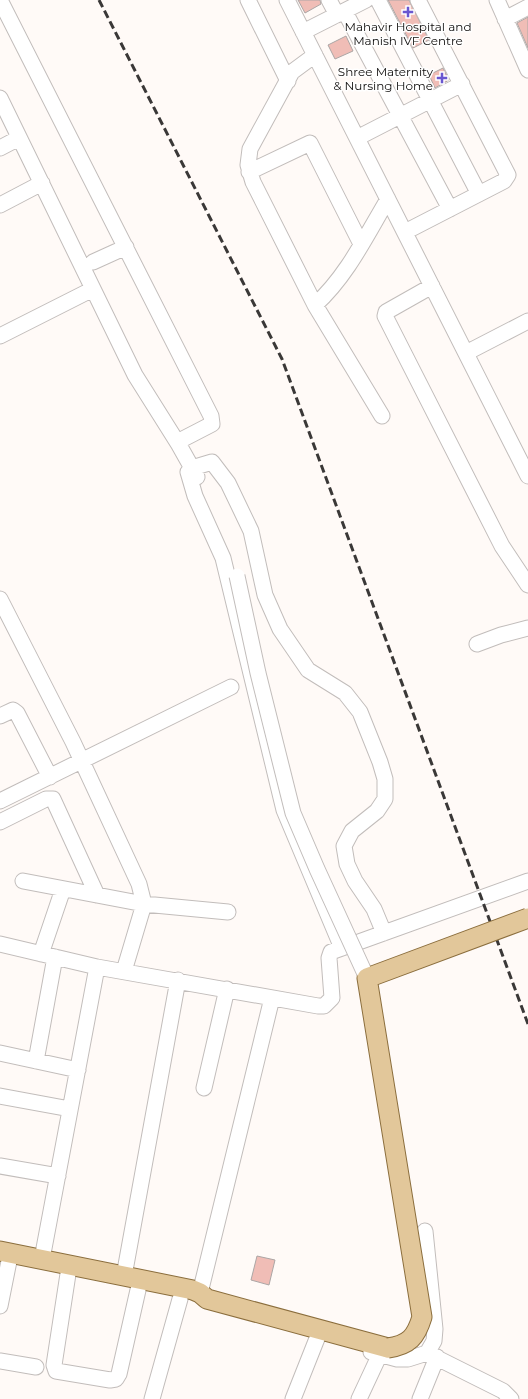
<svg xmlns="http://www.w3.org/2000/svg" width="528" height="1399" font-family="Montserrat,sans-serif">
  <rect width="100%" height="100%" fill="#fffaf7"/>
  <path fill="#f0bdb6" stroke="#aba6a5" d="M298,0H320L321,4L305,13Z
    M388,0H409L429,40L413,48Z
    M528,17V48L517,23Z
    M346,36L353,51L335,59L328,45Z
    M443,68L449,80L435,88L429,75Z
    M257,1256L275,1260L269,1285L251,1280Z"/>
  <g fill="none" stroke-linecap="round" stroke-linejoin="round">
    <g stroke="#c2bdbb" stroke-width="17">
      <path id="minor" d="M0,0L211,416L212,424L183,439L179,445L197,477
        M248,0L288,81
        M287,0L528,476
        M329,0L337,15
        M378,0L479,194
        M497,0L528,70
        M345,12L450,209
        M505,19L528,7
        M303,32L366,0
        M315,55L292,72L250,149L248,165L253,182L315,305L382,416
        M0,98L135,375L179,445
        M357,138L462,84
        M0,148L19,138
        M249,172L310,143L361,244
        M0,205L42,183
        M405,232L504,181L508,175L418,0
        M93,262L126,247
        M432,286L386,312L385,316L502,546L528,585
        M315,305C347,276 366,236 388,199
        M0,336L93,289
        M466,353L528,321
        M0,599L73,742L139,884L144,904L124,971
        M477,644L501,635L528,628
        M0,716L13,710L17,713L50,777
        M0,801L231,687
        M0,822L46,799H53L97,895
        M23,881L144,904L228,912
        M0,944L97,967L318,1006H324L332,998L329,958L331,952L528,881
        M342,948L284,810L223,558L195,496L188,472L192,468L212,462L228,483L251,531L265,595L280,629L308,670L345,693L360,712L380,762L385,779V799L377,811L352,831L344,846L347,864L355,881L374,909L384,933
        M41,954L63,889
        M0,1053L78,1070
        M36,1061L55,957
        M204,1088L227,989
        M0,1096L70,1109
        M0,1166L58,1176
        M425,1231L435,1329L434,1341L427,1353
        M42,1259L97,967
        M68,1274L54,1365L56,1371L110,1380L116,1379L119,1374L138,1290
        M124,1276L178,980
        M200,1293L272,998
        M0,1306L9,1261
        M371,1352L397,1359H408L427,1353L503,1391L511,1399
        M0,1361L36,1367
        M152,1399L180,1299
        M293,1399L318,1336
        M359,1399L380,1354
        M420,1399L437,1357"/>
    </g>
    <g stroke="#8b6e3d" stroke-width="21">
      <path id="major" d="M0,1251L193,1290L200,1293L207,1299L388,1348"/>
    </g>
    <use href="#minor" stroke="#fff" stroke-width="15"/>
    <use href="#major" stroke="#e2c79a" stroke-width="19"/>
    <path stroke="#3a3837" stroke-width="3" stroke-dasharray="8 4" stroke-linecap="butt" d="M99,0L282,359L528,1024"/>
    <g stroke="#c2bdbb" stroke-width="17" stroke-linecap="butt">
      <path id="minor-bridge" d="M237,576L258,673L293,813L317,869L367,978"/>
    </g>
    <g stroke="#8b6e3d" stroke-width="21" stroke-linecap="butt">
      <path id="major-bridge" d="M388,1348C409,1345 416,1337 422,1317L367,978L528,918"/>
    </g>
    <use href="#minor-bridge" stroke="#fff" stroke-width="15"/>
    <use href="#major-bridge" stroke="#e2c79a" stroke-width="19"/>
  </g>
  <g fill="#6957d0" stroke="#fff" stroke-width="1.5">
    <path d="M406 6h4v4h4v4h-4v4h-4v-4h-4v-4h4z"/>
    <path d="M440 72h4v4h4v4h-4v4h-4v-4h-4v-4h4z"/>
  </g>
  <g text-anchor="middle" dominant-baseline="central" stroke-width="3" stroke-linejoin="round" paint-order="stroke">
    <g font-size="12" fill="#0e0d0c" stroke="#fff">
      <text x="408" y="26">Mahavir Hospital and<tspan x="408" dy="14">Manish IVF Centre</tspan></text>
      <text x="433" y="71" text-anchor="end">Shree Maternity<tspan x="433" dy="14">&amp; Nursing Home</tspan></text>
    </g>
  </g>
</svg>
